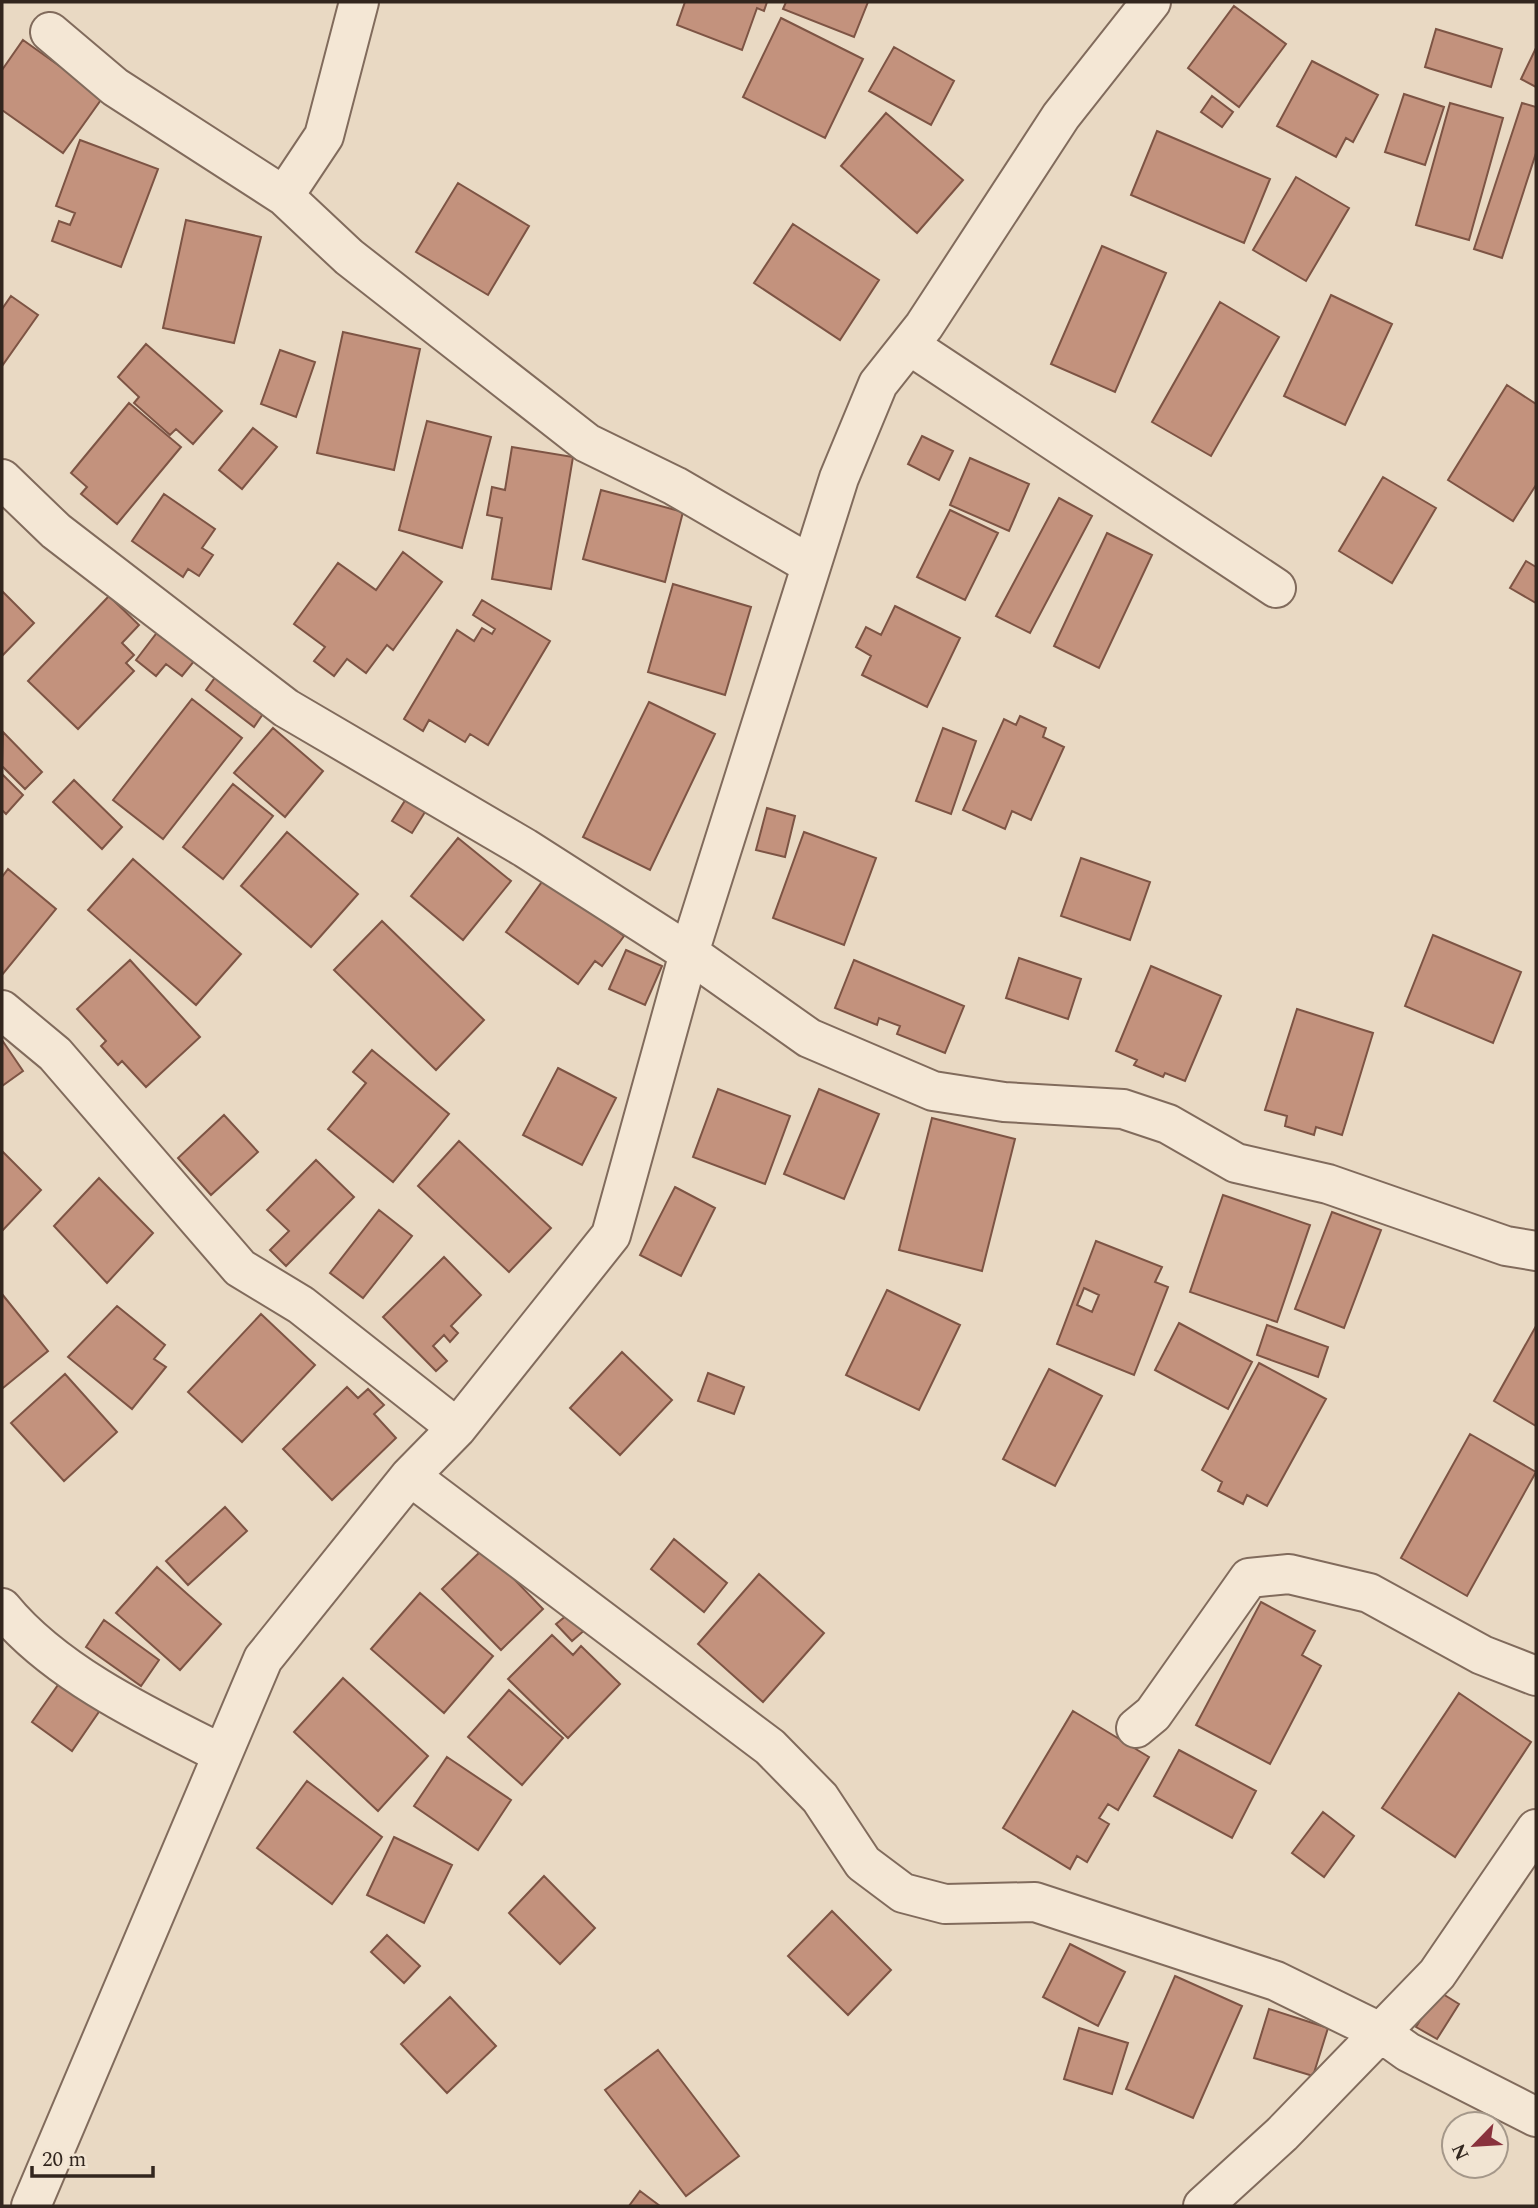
<svg xmlns="http://www.w3.org/2000/svg" width="1538" height="2208" font-family="Spectral,serif">
  <rect width="100%" height="100%" fill="#e9d9c3"/>
  <path fill="#c3927d" stroke="#7d5444" stroke-width="2" fill-rule="evenodd" d="M685,2H767L764,11L757,8L742,50L677,25Z
    M786,2H868L854,37L783,9Z
    M1234,6L1286,44L1239,107L1188,68Z
    M781,18L863,59L825,138L743,97Z
    M1436,29L1502,49L1491,87L1425,67Z
    M23,40L103,97L63,153L2,110V70Z
    M894,47L954,81L931,125L869,91Z
    M1536,48V87L1521,79Z
    M1312,61L1378,95L1353,142L1346,138L1336,157L1277,126Z
    M1404,94L1444,107L1425,165L1385,152Z
    M1212,96L1233,112L1222,127L1201,112Z
    M1450,103L1503,118L1469,240L1416,225Z
    M1522,103L1536,107V153L1502,258L1474,249Z
    M886,113L963,180L917,233L841,166Z
    M1157,131L1270,179L1244,243L1131,195Z
    M80,140L158,169L121,267L52,241L59,221L70,225L75,213L56,206Z
    M1296,177L1349,208L1306,281L1253,250Z
    M458,183L529,226L488,295L416,252Z
    M186,220L261,237L234,343L163,328Z
    M793,224L879,280L840,340L754,283Z
    M1102,246L1166,273L1115,392L1051,364Z
    M1331,295L1392,324L1345,425L1284,396Z
    M11,296L38,315L2,366V309Z
    M1220,302L1279,337L1211,456L1152,422Z
    M343,332L420,349L394,470L317,453Z
    M146,344L222,411L193,444L176,429L170,435L134,403L139,397L118,377Z
    M280,350L315,362L296,417L261,404Z
    M1507,385L1536,404V485L1513,521L1448,480Z
    M129,403L181,447L117,524L81,494L87,487L71,473Z
    M427,421L491,437L462,548L399,530Z
    M253,428L277,447L242,489L219,470Z
    M922,436L953,451L939,480L908,464Z
    M512,447L573,457L551,589L492,579L502,518L487,515L492,487L505,490Z
    M970,458L1029,484L1009,531L950,505Z
    M1383,477L1436,508L1392,583L1339,551Z
    M601,490L683,512L665,582L583,559Z
    M164,494L215,529L202,548L213,555L199,576L188,569L183,577L132,541Z
    M1059,498L1092,516L1030,633L996,616Z
    M950,510L998,533L965,600L917,577Z
    M1107,533L1152,555L1099,668L1054,646Z
    M403,552L442,582L393,650L387,645L366,673L347,659L334,676L314,661L325,647L294,624L338,563L376,590Z
    M1526,561L1536,567V603L1510,588Z
    M673,584L751,607L725,695L648,672Z
    M2,591L34,623L2,656Z
    M109,596L139,625L122,643L134,655L126,663L134,671L78,729L28,681Z
    M482,600L550,641L488,745L470,734L465,742L429,720L423,731L404,719L457,630L474,641L482,628L492,634L495,629L473,615Z
    M895,606L960,638L927,707L862,675L871,656L856,647L866,627L881,635Z
    M159,630L195,660L182,676L166,664L156,676L136,660Z
    M219,672L267,708L254,727L206,690Z
    M192,699L242,738L163,839L113,800Z
    M649,702L715,734L650,870L583,837Z
    M1020,716L1046,728L1043,737L1064,747L1031,820L1012,811L1005,829L963,810L1004,719L1016,725Z
    M273,728L323,771L285,817L234,773Z
    M943,728L976,741L951,814L916,801Z
    M3,732L42,772L25,789L2,766Z
    M2,774L23,795L6,814L2,810Z
    M74,780L122,827L102,849L53,802Z
    M233,784L273,816L223,879L183,847Z
    M406,799L425,812L412,833L392,821Z
    M767,808L795,816L785,857L756,850Z
    M287,832L358,894L311,947L241,886Z
    M804,832L876,858L844,945L773,918Z
    M458,838L511,881L463,940L411,896Z
    M1081,858L1150,882L1130,940L1061,916Z
    M133,859L241,954L196,1005L88,910Z
    M8,869L56,909L2,975V877Z
    M544,879L624,936L602,966L595,961L578,984L506,932Z
    M382,921L484,1020L436,1070L334,970Z
    M1433,935L1521,972L1493,1043L1405,1006Z
    M626,950L662,966L645,1005L609,989Z
    M1019,958L1081,979L1068,1019L1006,998Z
    M130,960L200,1037L146,1087L122,1061L118,1065L101,1046L106,1041L77,1009Z
    M854,960L964,1006L945,1053L897,1034L900,1026L879,1018L877,1025L835,1008Z
    M1151,966L1221,996L1185,1081L1165,1073L1163,1077L1134,1065L1137,1060L1116,1051Z
    M1297,1009L1373,1033L1342,1135L1316,1127L1314,1135L1285,1126L1287,1116L1265,1110Z
    M2,1040L23,1071L2,1086Z
    M372,1050L449,1114L393,1182L328,1129L366,1083L353,1072Z
    M558,1068L616,1098L582,1165L523,1135Z
    M718,1089L790,1116L765,1184L693,1157Z
    M819,1089L879,1114L844,1199L784,1174Z
    M224,1115L258,1152L211,1195L178,1158Z
    M932,1118L1015,1139L982,1271L899,1250Z
    M459,1141L551,1228L509,1272L418,1186Z
    M2,1151L41,1190L2,1231Z
    M316,1160L354,1197L286,1266L270,1250L289,1231L267,1210Z
    M99,1178L153,1233L107,1283L54,1226Z
    M675,1187L715,1208L681,1276L640,1255Z
    M1223,1195L1310,1225L1277,1322L1190,1292Z
    M379,1210L412,1236L363,1298L330,1273Z
    M1332,1212L1381,1230L1344,1328L1295,1309Z
    M1096,1241L1162,1267L1155,1282L1168,1287L1134,1375L1057,1344ZM1084,1288L1099,1295L1092,1312L1077,1305Z
    M444,1257L481,1295L451,1326L458,1333L450,1342L444,1335L433,1346L447,1361L436,1371L383,1317Z
    M887,1290L960,1325L919,1410L846,1375Z
    M2,1294L48,1351L3,1388L2,1386Z
    M117,1306L165,1345L154,1359L166,1367L132,1409L68,1357Z
    M261,1314L315,1365L242,1442L188,1392Z
    M1179,1323L1252,1362L1228,1409L1155,1370Z
    M1267,1325L1328,1347L1318,1377L1257,1355Z
    M1536,1326V1426L1494,1401Z
    M622,1352L672,1400L620,1455L570,1408Z
    M1259,1363L1326,1399L1267,1506L1247,1495L1243,1504L1218,1491L1222,1482L1202,1470Z
    M1049,1369L1102,1396L1055,1486L1003,1459Z
    M708,1373L744,1387L734,1414L698,1401Z
    M65,1374L117,1432L64,1481L11,1423Z
    M347,1387L358,1398L368,1389L384,1405L374,1414L396,1438L332,1500L283,1449Z
    M1470,1434L1536,1472L1467,1596L1401,1558Z
    M225,1507L247,1531L188,1585L166,1561Z
    M674,1539L727,1583L704,1612L651,1569Z
    M484,1548L543,1609L501,1650L442,1589Z
    M157,1567L221,1624L180,1670L116,1613Z
    M759,1574L824,1633L763,1702L698,1644Z
    M420,1593L493,1656L444,1713L371,1649Z
    M1261,1602L1315,1631L1302,1655L1321,1666L1270,1764L1196,1725Z
    M572,1611L587,1628L572,1641L556,1624Z
    M104,1620L159,1660L141,1686L86,1647Z
    M552,1635L573,1655L581,1646L620,1684L568,1738L508,1679Z
    M65,1675L105,1703L72,1751L32,1722Z
    M343,1678L428,1756L378,1811L294,1732Z
    M509,1690L563,1738L522,1785L468,1737Z
    M1459,1693L1531,1742L1455,1857L1382,1808Z
    M1073,1711L1149,1757L1118,1810L1108,1804L1099,1818L1109,1824L1087,1862L1077,1856L1070,1869L1003,1828Z
    M1179,1750L1256,1791L1232,1838L1154,1796Z
    M447,1757L511,1800L478,1850L414,1806Z
    M307,1781L382,1837L332,1904L257,1848Z
    M1323,1812L1354,1836L1324,1877L1292,1853Z
    M394,1837L452,1865L424,1923L367,1895Z
    M544,1876L595,1928L560,1964L509,1913Z
    M832,1911L891,1970L848,2015L788,1956Z
    M387,1935L420,1966L404,1983L371,1952Z
    M1070,1944L1125,1972L1098,2026L1043,1997Z
    M1175,1976L1242,2006L1193,2118L1126,2089Z
    M1438,1991L1459,2004L1437,2039L1416,2027Z
    M450,1997L496,2046L447,2093L401,2044Z
    M1269,2009L1328,2028L1313,2076L1254,2058Z
    M1079,2028L1128,2043L1112,2094L1064,2079Z
    M658,2050L739,2156L686,2196L605,2090Z
    M640,2191L660,2206H629Z"/>
  <g fill="none" stroke-linecap="round" stroke-linejoin="round">
    <g stroke="#816b5c" stroke-width="42">
      <path id="minor" d="M359,2L324,136L284,196L349,257L587,443L675,486L811,565
        M50,32L115,87L284,196
        M909,345L1276,588
        M2,479L56,531L286,708L525,848L689,953L809,1038L933,1091L1004,1102L1123,1109L1168,1124L1236,1163L1328,1184L1506,1246L1536,1251
        M2,1010L55,1054L240,1268L301,1305L457,1428
        M410,1476L770,1747L820,1798L863,1863L903,1893L945,1904L1035,1902L1276,1981L1380,2032L1408,2052L1536,2117
        M2,1608C55,1673 148,1717 222,1754
        M1136,1728L1153,1714L1249,1578L1289,1574L1369,1593L1482,1655L1536,1676
        M31,2206L263,1659L410,1476L457,1428L611,1235L689,953L839,478L878,384L924,326L1061,116L1151,2
        M1203,2206L1282,2134L1437,1974L1536,1829"/>
    </g>
    <use href="#minor" stroke="#f4e7d5" stroke-width="38"/>
  </g>
  <rect width="1538" height="2208" fill="none" stroke="#32261e" stroke-width="7"/>
  <g transform="translate(1475 2145) rotate(245)"><circle r="33" fill="#f1e4d2" stroke="#a5988a" stroke-width="2"/>
  <path d="M0-5L12 26L0 18L-12 26Z" fill="#89323d"/>
  <text y="-10" font-size="19" font-weight="bold" text-anchor="middle" fill="#32261e">N</text>
  </g>
  <path d="M32 2166v10h121v-10" fill="none" stroke="#32261e" stroke-width="3.5"/>
  <text x="42" y="2166" font-size="21" fill="#32261e" stroke="#f1e4d2" stroke-width="5" paint-order="stroke">20 m</text>
</svg>
